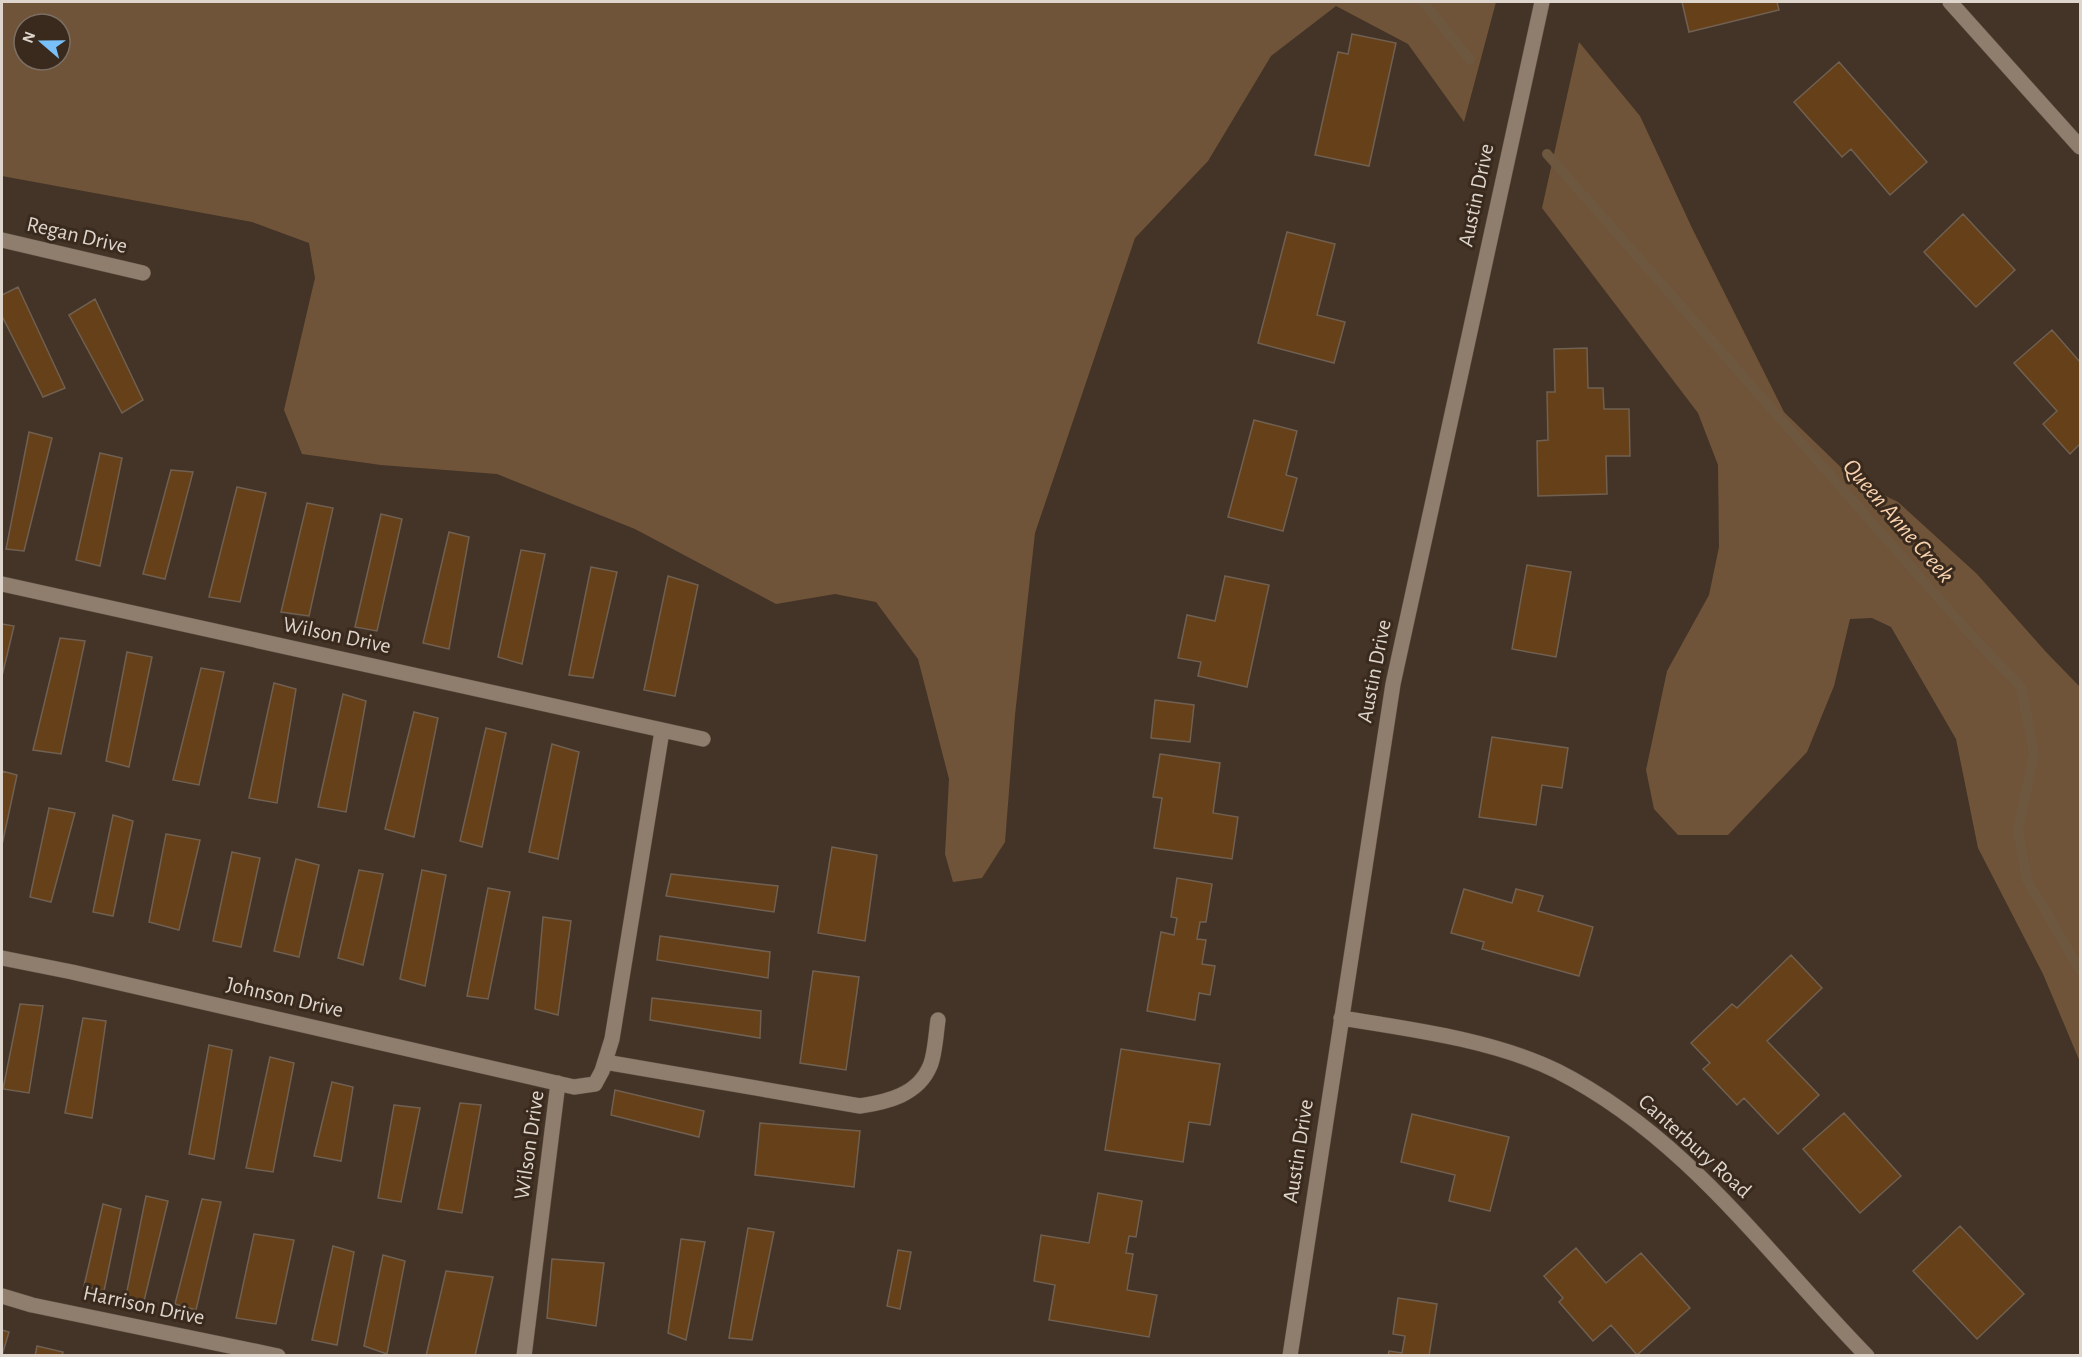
<svg xmlns="http://www.w3.org/2000/svg" width="2082" height="1357" font-family="'Alegreya Sans',sans-serif">
  <rect width="100%" height="100%" fill="#433427"/>
  <path fill="#705439" fill-rule="evenodd" d="M2,2H1496L1464,122L1408,44L1336,6L1271,56L1208,161L1135,238L1035,533L1015,715L1005,842L982,878L953,882L945,854L949,779L918,659L876,602L835,594L776,604L635,529L497,474L381,465L302,454L284,410L315,278L309,243L252,222L2,176ZM24,24H60V60H24Z
    M1579,42L1640,116L1692,228L1784,412L1855,481L1898,502L1977,574L2046,652L2080,687V1062L2043,974L1978,848L1956,739L1891,627L1872,618L1850,619L1834,686L1807,752L1728,835H1678L1654,809L1646,770L1667,671L1709,595L1719,547L1718,465L1698,413L1542,208Z"/>
  <g fill="none" stroke-linecap="round" stroke-linejoin="round">
    <path stroke="#6d573f" stroke-width="10" d="M1423,2L1470,60
      M1547,154L1971,635L2021,687L2034,753L2018,830L2027,880L2080,970"/>
  </g>
  <path fill="#664018" stroke="#706051" stroke-width="1.5" d="M1682,2H1777L1779,10L1689,32Z
    M1352,34L1396,43L1369,166L1315,155L1338,52L1348,54Z
    M1839,62L1927,162L1890,195L1851,149L1842,157L1794,102Z
    M1963,214L2015,270L1976,307L1924,252Z
    M1287,232L1335,244L1317,315L1345,322L1334,363L1258,343Z
    M18,287L65,388L43,397L2,316V295Z
    M95,299L143,400L122,413L69,315Z
    M2052,330L2080,362V444L2070,454L2043,424L2057,411L2014,363Z
    M1587,348L1588,388H1603L1604,409H1629L1630,456H1606L1607,494L1538,496L1537,441L1548,440L1547,392H1555L1554,349Z
    M1254,420L1297,431L1286,475L1297,478L1283,531L1228,517Z
    M29,432L52,438L24,551L6,549Z
    M100,453L122,458L100,566L76,560Z
    M171,470L193,472L165,579L143,574Z
    M237,487L266,493L240,602L209,597Z
    M307,503L333,508L309,616L281,612Z
    M381,514L402,519L377,631L355,627Z
    M449,532L469,537L449,649L423,643Z
    M521,550L545,554L522,664L498,657Z
    M1527,565L1571,572L1556,657L1512,649Z
    M591,567L617,572L593,678L569,675Z
    M668,576L698,585L675,696L644,690Z
    M1225,576L1269,585L1247,687L1198,676L1201,662L1178,658L1187,615L1215,621Z
    M2,624L14,626L2,676Z
    M60,638L85,641L61,754L33,750Z
    M127,652L152,657L129,767L106,761Z
    M201,668L224,672L199,785L173,780Z
    M274,683L296,689L277,803L249,798Z
    M343,694L366,701L346,812L318,807Z
    M1155,700L1194,705L1190,742L1151,738Z
    M414,712L438,718L414,837L385,829Z
    M486,728L506,733L482,847L460,841Z
    M1492,737L1568,748L1562,788L1542,785L1536,825L1479,817Z
    M552,744L579,752L558,859L529,852Z
    M1160,754L1220,763L1213,813L1238,817L1232,859L1154,848L1162,798L1153,797Z
    M2,771L17,775L2,845Z
    M49,808L75,813L51,902L30,897Z
    M113,815L133,821L113,916L93,912Z
    M166,834L200,840L179,930L149,922Z
    M832,847L877,855L865,941L818,933Z
    M232,852L260,858L241,947L213,941Z
    M296,859L319,865L299,957L274,951Z
    M359,870L383,874L363,965L338,958Z
    M422,870L446,875L425,986L400,979Z
    M671,874L778,886L774,912L666,896Z
    M1177,878L1212,884L1206,922H1200L1197,939L1206,940L1202,964L1215,966L1210,995L1199,993L1195,1020L1147,1011L1161,932L1174,935L1177,918L1171,917Z
    M488,888L510,892L488,999L467,996Z
    M1464,889L1512,903L1516,889L1543,896L1538,911L1593,927L1579,976L1482,949L1484,942L1451,933Z
    M543,917L571,921L558,1015L535,1009Z
    M660,936L770,952L768,978L657,960Z
    M1791,955L1822,988L1767,1041L1819,1095L1778,1134L1744,1098L1737,1105L1703,1069L1710,1063L1691,1043L1732,1004L1737,1008Z
    M813,971L859,977L846,1070L800,1063Z
    M652,998L761,1011L760,1038L650,1020Z
    M20,1004L43,1006L29,1093L3,1089Z
    M83,1018L106,1021L92,1118L65,1113Z
    M209,1045L232,1050L214,1159L189,1154Z
    M1121,1049L1220,1064L1210,1125L1189,1122L1183,1162L1105,1150Z
    M270,1057L294,1063L273,1172L246,1168Z
    M332,1082L353,1087L341,1161L314,1156Z
    M615,1090L704,1111L699,1137L611,1115Z
    M460,1103L481,1105L462,1213L438,1209Z
    M394,1105L420,1108L401,1202L378,1198Z
    M1844,1113L1901,1176L1860,1213L1803,1149Z
    M1412,1114L1509,1137L1490,1211L1449,1201L1455,1175L1401,1162Z
    M760,1123L860,1131L854,1187L755,1175Z
    M1098,1193L1142,1201L1136,1237L1129,1236L1126,1253L1133,1254L1127,1290L1157,1295L1149,1337L1049,1320L1055,1285L1034,1281L1041,1235L1089,1243Z
    M146,1196L168,1201L144,1301L126,1296Z
    M202,1199L221,1202L196,1310L175,1304Z
    M103,1204L121,1209L104,1291L84,1286Z
    M1960,1226L2024,1294L1977,1339L1913,1271Z
    M748,1228L774,1232L752,1340L729,1338Z
    M254,1234L294,1240L276,1324L236,1318Z
    M681,1239L705,1242L686,1340L668,1333Z
    M333,1246L354,1252L337,1345L312,1340Z
    M1576,1248L1606,1283L1641,1253L1690,1308L1637,1355L1611,1325L1593,1341L1559,1302L1563,1298L1544,1276Z
    M898,1250L911,1252L900,1309L887,1306Z
    M383,1255L405,1261L387,1354L364,1346Z
    M552,1259L604,1263L596,1326L547,1318Z
    M446,1271L493,1277L475,1356H426Z
    M1398,1298L1437,1304L1429,1356H1388L1389,1351L1402,1353L1405,1336L1393,1334Z
    M2,1330L9,1332L2,1355Z
    M37,1346L63,1352L62,1356H35Z"/>
  <g fill="none" stroke-linecap="round" stroke-linejoin="round">
    <g stroke="#5c5044" stroke-width="16">
      <path id="minor" d="M1950,2L2080,147
        M2,240L143,273
        M2,584L703,739
        M2,958L72,972L574,1087L595,1084L602,1071L612,1039L662,731
        M1341,1018C1410,1029 1494,1040 1557,1071C1686,1136 1768,1255 1867,1356
        M605,1062L860,1106C887,1102 918,1095 930,1066C935,1055 936,1033 938,1020
        M2,1296L32,1305L278,1356
        M524,1356L558,1083
        M1290,1356L1393,684L1542,2"/>
    </g>
    <use href="#minor" stroke="#8f7e6e" stroke-width="15"/>
  </g>
  <g text-anchor="middle" dominant-baseline="central" stroke-width="6" stroke-linejoin="round" paint-order="stroke">
    <g font-size="22" fill="#ded5cc" stroke="#392a1d">
      <text transform="translate(1476 195) rotate(-78)">Austin Drive</text>
      <text transform="translate(77 235) rotate(13)">Regan Drive</text>
      <text transform="translate(337 635) rotate(12)">Wilson Drive</text>
      <text transform="translate(1374 671) rotate(-79)">Austin Drive</text>
      <text transform="translate(285 997) rotate(13)">Johnson Drive</text>
      <text transform="translate(529 1145) rotate(-82)">Wilson Drive</text>
      <text transform="translate(1695 1146) rotate(42)">Canterbury Road</text>
      <text transform="translate(1298 1151) rotate(-81)">Austin Drive</text>
      <text transform="translate(144 1305) rotate(12)">Harrison Drive</text>
    </g>
    <g font-size="24" font-style="italic" fill="#f8d2af" stroke="#392a1d">
      <text transform="translate(1898 521) rotate(49)">Queen Anne Creek</text>
    </g>
  </g>
  <rect width="2082" height="1357" fill="none" stroke="#ded5cc" stroke-width="6"/>
  <g transform="translate(42 42) rotate(290)"><circle r="28" fill="#392a1d" stroke="#7b6e63" stroke-width="1.5"/>
  <path d="M0-4.5L10 22L0 15L-10 22Z" fill="#79bff8"/>
  <text y="-9" font-size="16" font-weight="bold" text-anchor="middle" fill="#ded5cc">N</text>
  </g>
</svg>
